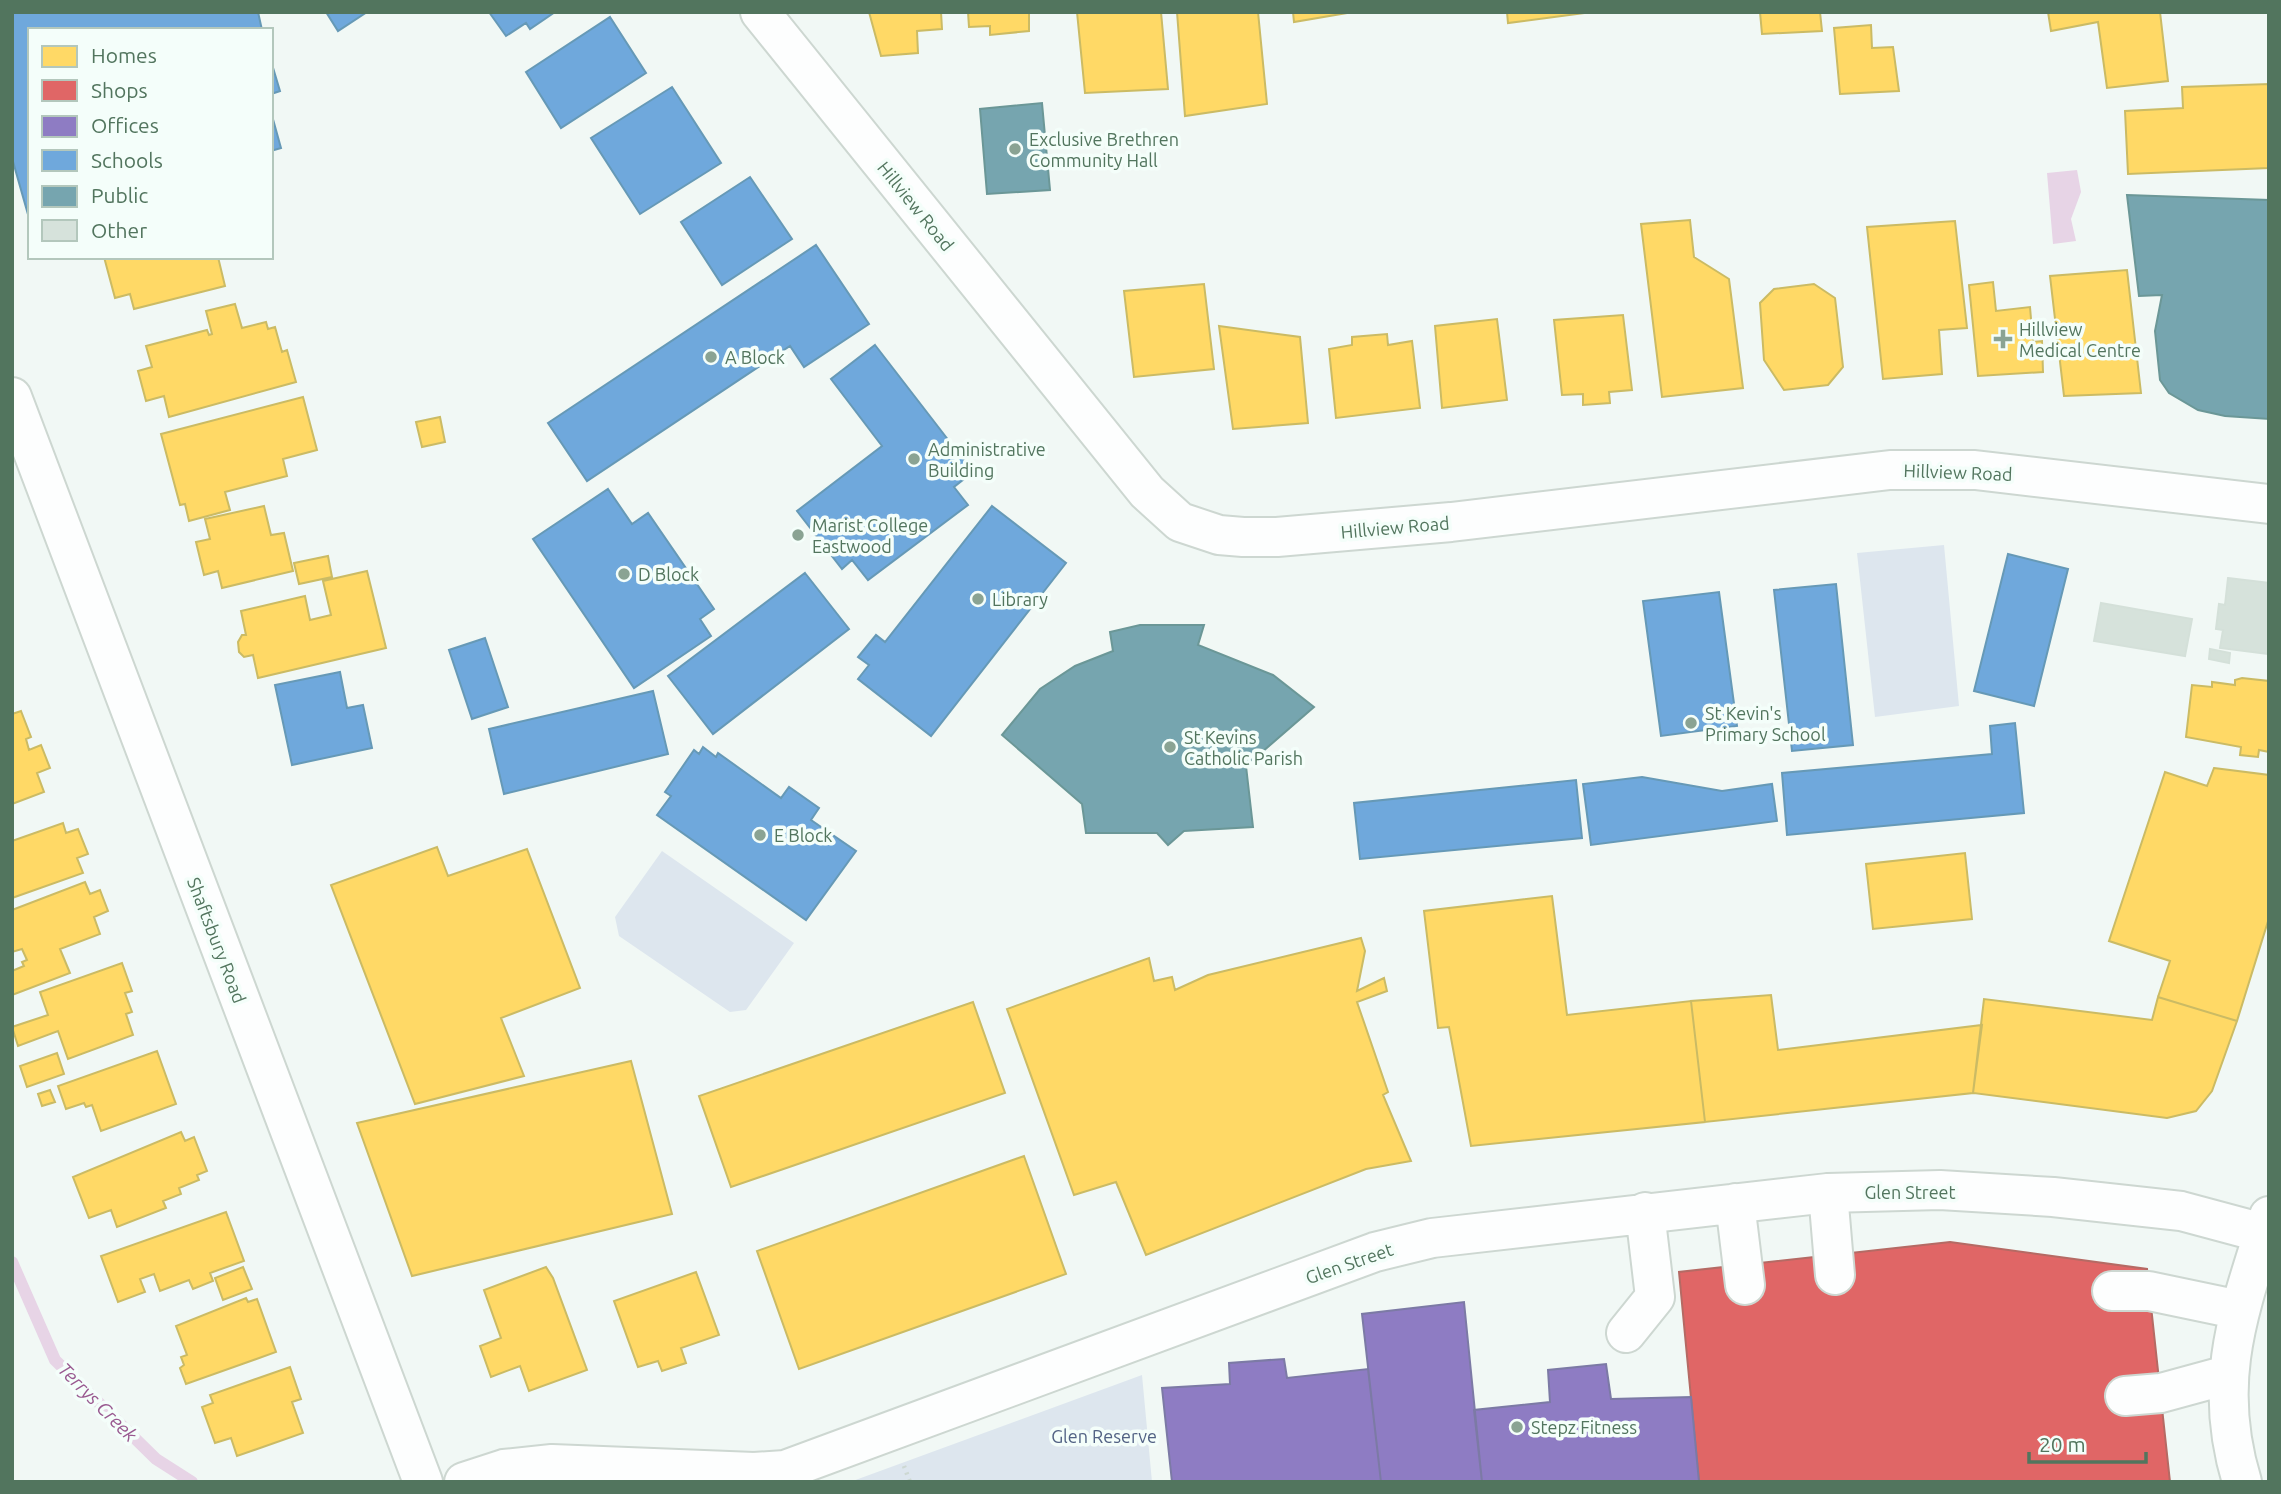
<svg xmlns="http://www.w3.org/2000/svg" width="2281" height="1494" font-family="Ubuntu,sans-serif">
  <rect width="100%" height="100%" fill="#f1f8f5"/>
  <path fill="#dde6ee" d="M1944,545L1959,706L1875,717L1857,553Z
    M662,851L794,943L746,1010L730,1012L619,936L615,917Z
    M1142,1375L1152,1482H850Z"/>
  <path fill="#e7d4e6" d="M2077,170L2081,192L2071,219L2076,241L2053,244L2047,173Z"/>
  <path fill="#ffd966" stroke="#cbbb64" stroke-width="2" d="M869,12H941L942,29L917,31L918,53L881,56Z
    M968,12H1034L1029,13V31L990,35V26L969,27Z
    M1077,12H1161L1168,89L1085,93Z
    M1177,12H1258L1267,104L1185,116Z
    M1293,12H1353L1294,22Z
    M1507,12H1592L1508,23Z
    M1760,12H1820L1822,31L1762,34Z
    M2048,12H2160L2168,81L2107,88L2098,22L2051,31Z
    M1871,25L1872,48L1893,47L1899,91L1840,94L1834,28Z
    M2269,84V168L2128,174L2125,111L2183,108L2182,87Z
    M1690,220L1694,257L1729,279L1743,388L1662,397L1641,224Z
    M1955,221L1967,328L1939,330L1942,374L1883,379L1867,227Z
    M104,257H218L225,286L134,309L130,294L115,298Z
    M2127,270L2141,393L2064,396L2050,276Z
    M1993,282L1996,311L2030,307L2033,342L2042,341L2043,372L1978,376L1969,285Z
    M1204,284L1214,369L1134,377L1124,291Z
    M1814,284L1835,298L1843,367L1828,385L1784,390L1764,360L1760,303L1774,289Z
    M235,304L242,328L266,322L268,329L275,327L282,352L287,350L296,382L169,417L164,396L146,401L138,371L152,367L146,346L207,330L209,335L212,334L206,311Z
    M1623,315L1632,390L1609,392L1610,403L1583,405V394L1562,395L1554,320Z
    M1497,319L1507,400L1442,408L1435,326Z
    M1219,326L1300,337L1308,423L1233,429Z
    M1387,334L1388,345L1412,341L1420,408L1336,418L1329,349L1352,345V337Z
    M303,397L317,450L283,459L287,476L225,492L230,510L189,521L185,504L180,505L161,434Z
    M440,417L445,442L422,447L416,422Z
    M264,506L271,535L284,533L293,571L222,588L218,571L204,575L196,542L210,539L205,519Z
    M328,556L332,577L299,584L294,563Z
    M367,571L386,648L258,678L253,655L244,657L239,652L238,642L242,635H246L241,611L305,596L310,620L331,615L323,581Z
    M2242,678L2269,681V752L2259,750L2258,757L2240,755L2241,747L2186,737L2192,685L2212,687V682L2235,685V680Z
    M21,711L31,737L26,739L29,750L41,745L50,768L37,773L44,792L12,804V714Z
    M2214,768L2269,775V918L2237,1021L2158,997L2170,961L2109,941L2165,772L2207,786Z
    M63,823L66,833L78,829L88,854L77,858L83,873L12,898V841Z
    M437,847L448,876L527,849L580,988L501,1018L524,1076L415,1104L331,885Z
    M1965,853L1972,919L1873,929L1866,864Z
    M85,882L90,894L100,890L108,911L94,917L100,934L60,949L70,973L12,995V971L24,966L22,962L27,960L22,949L12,952V910Z
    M1552,896L1567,1015L1691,1001L1705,1122L1471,1146L1449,1027L1438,1028L1424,911Z
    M1361,938L1365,951L1357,991L1384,978L1387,991L1357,1002L1388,1092L1383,1095L1411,1161L1366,1169L1146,1255L1116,1182L1074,1195L1007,1009L1149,958L1154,981L1172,977L1175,990L1208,975Z
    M122,963L132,991L125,993L132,1012L126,1014L133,1035L68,1059L58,1031L18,1046L12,1027L48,1015L40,992Z
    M1771,995L1778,1050L1982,1025L1973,1093L1705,1122L1691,1001Z
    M2158,997L2237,1021L2212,1091L2196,1111L2167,1118L1973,1093L1984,999L2152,1020Z
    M973,1002L1005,1093L731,1187L699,1096Z
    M157,1051L176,1104L101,1131L92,1105L86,1107L84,1103L66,1109L58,1086Z
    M57,1053L64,1074L27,1087L20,1066Z
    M631,1061L672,1214L412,1276L357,1123Z
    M50,1090L55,1102L42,1106L38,1094Z
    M181,1132L185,1141L194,1137L207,1171L197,1175L199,1180L179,1188L181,1194L163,1201L166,1208L117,1227L111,1210L89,1218L73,1177Z
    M1024,1156L1066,1274L799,1369L757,1251Z
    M226,1212L244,1261L210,1273L213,1281L193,1289L189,1280L160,1291L154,1274L140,1279L145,1292L118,1302L101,1256Z
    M243,1267L252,1289L223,1300L215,1278Z
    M546,1267L553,1278L587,1370L529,1391L520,1366L491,1377L480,1346L501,1338L484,1290Z
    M696,1272L719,1335L681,1348L686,1363L662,1371L658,1361L638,1367L614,1301Z
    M246,1298L248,1302L257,1299L276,1352L186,1384L180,1368L184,1365L181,1357L187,1355L176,1326Z
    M290,1367L301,1399L292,1402L303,1433L237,1456L231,1438L215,1443L202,1407L213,1403L210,1395Z"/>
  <path fill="#e06666" stroke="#b56a64" stroke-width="2" d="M1950,1242L2147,1269L2170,1482H1699L1679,1272Z"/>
  <path fill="#8e7cc3" stroke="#7c7aa5" stroke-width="2" d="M1464,1302L1482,1482H1381L1362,1314Z
    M1284,1359L1287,1378L1368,1369L1381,1482H1172L1162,1388L1230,1384L1229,1363Z
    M1606,1364L1611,1399L1691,1397L1699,1482H1482L1474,1410L1550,1402L1548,1370Z"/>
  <path fill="#6fa8dc" stroke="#6699b6" stroke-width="2" d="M12,12H258L262,30H30L29,218L12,158Z
    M326,12H367L338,31Z
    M489,12H555L530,29L526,23L506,36Z
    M610,17L646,73L561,128L526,72Z
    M271,61L280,91L271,94Z
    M672,87L721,163L640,214L591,138Z
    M271,112L281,148L271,151Z
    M750,177L792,239L722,285L681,222Z
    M816,245L869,324L804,367L790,346L587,481L548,423Z
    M875,345L973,472L954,487L968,505L868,580L852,560L842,569L797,511L882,446L831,379Z
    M608,489L632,524L648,513L714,609L700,619L711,636L634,688L533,539Z
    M992,506L1066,563L931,736L858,679L869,665L858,657L876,635L885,642Z
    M2008,554L2068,569L2034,706L1974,691Z
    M805,573L849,629L713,734L668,676Z
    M1836,584L1853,745L1792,751L1774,590Z
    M1719,592L1737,726L1661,736L1643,601Z
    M485,638L508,707L472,719L449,650Z
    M340,672L347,708L363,705L372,748L292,765L275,685Z
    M653,691L668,754L504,794L489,729Z
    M2015,723L2024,813L1787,835L1782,773L1992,754L1990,726Z
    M703,747L716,757L718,753L781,798L789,787L819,808L811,820L856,851L806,920L657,815L671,796L665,792L694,750L699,754Z
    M1642,777L1722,791L1772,784L1777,821L1591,845L1583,784Z
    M1576,780L1582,838L1360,859L1354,803Z"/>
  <path fill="#76a5af" stroke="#6b9797" stroke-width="2" d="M1042,103L1050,190L987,194L980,109Z
    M2127,195L2269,200V419L2225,416L2198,410L2169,393L2160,380L2155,331L2162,295L2139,296Z
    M1140,625H1204L1198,645L1273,675L1314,707L1246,766L1253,827L1184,831L1168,845L1157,833H1086L1082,804L1002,735L1040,689L1075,666L1113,651L1110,632Z"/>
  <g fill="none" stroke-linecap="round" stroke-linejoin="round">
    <path stroke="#e7d4e6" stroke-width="12" d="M12,1262L55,1360L156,1459L192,1482"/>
  </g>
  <path fill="#d6e2db" stroke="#d4e0d9" stroke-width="2" d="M2228,578L2269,583V654L2220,648L2223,630L2216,629L2219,604L2225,605Z
    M2101,603L2192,619L2185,656L2094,641Z
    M2210,649L2230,653L2229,663L2209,659Z"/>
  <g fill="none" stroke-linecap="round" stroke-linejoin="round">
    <g stroke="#cdd7d1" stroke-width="42">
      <path id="minor" d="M760,12L1147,492L1180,522L1219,535L1243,537H1277L1451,522L1890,470H1975L2269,504
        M12,397L423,1482
        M1828,1193L1835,1275
        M1735,1203L1745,1285
        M2112,1291H2149L2240,1310
        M1626,1333L1655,1297L1645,1212
        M2125,1396L2161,1393L2227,1375
        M464,1482L504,1469L552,1464L754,1472L785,1470L1375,1252L1432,1238L1828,1193L1940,1190L2053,1197L2181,1211L2263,1233
        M2242,1482C2211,1381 2239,1311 2269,1216"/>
    </g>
    <path stroke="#cdd8d2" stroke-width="4.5" stroke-dasharray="2 5" stroke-linecap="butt" d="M904,1466L910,1482"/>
    <use href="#minor" stroke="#fdfefe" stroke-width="38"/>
  </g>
  <g fill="#8aa393" stroke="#f4fefa" stroke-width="2.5">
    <circle cx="1015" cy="149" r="7"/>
    <path d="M1999.5 328.5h7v7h7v7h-7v7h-7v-7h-7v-7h7z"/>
    <circle cx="711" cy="357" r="7"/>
    <circle cx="914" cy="459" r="7"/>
    <circle cx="798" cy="535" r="7"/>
    <circle cx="624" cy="574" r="7"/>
    <circle cx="978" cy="599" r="7"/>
    <circle cx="1691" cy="723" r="7"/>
    <circle cx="1170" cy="747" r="7"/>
    <circle cx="760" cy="835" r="7"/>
    <circle cx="1517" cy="1427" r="7"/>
  </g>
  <g text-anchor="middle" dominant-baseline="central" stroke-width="7" stroke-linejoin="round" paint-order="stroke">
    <g font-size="18" fill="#52755e" stroke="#f4fefa" text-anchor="start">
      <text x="1029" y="139">Exclusive Brethren<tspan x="1029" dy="21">Community Hall</tspan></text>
      <text x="2019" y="329">Hillview<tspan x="2019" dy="21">Medical Centre</tspan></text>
      <text x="725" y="357">A Block</text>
      <text x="928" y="449">Administrative<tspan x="928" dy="21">Building</tspan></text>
      <text x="812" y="525">Marist College<tspan x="812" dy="21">Eastwood</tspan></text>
      <text x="638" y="574">D Block</text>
      <text x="992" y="599">Library</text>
      <text x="1705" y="713">St Kevin's<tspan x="1705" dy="21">Primary School</tspan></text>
      <text x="1184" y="737">St Kevins<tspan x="1184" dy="21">Catholic Parish</tspan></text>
      <text x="774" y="835">E Block</text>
      <text x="1531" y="1427">Stepz Fitness</text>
    </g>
    <g font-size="18" fill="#52755e" stroke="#f4fefa">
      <text transform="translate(916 206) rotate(51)">Hillview Road</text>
      <text transform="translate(1958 472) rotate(2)">Hillview Road</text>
      <text transform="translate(1395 527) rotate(-5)">Hillview Road</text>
      <text transform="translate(217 940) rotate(69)">Shaftsbury Road</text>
      <text x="1910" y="1192">Glen Street</text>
      <text transform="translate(1349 1263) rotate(-19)">Glen Street</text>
    </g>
    <g font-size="18" fill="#526284" stroke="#f4fefa">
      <text x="1104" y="1436">Glen Reserve</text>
    </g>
    <g font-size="19" font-style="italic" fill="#995990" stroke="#f4fefa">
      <text transform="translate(98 1402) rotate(45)">Terrys Creek</text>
    </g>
  </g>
  <rect width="2281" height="1494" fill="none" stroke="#52755e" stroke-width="28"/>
  <rect x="28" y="28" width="245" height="231" fill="#f4fefa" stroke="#b3c7bc" stroke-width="2"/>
  <rect x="42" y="46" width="35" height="21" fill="#ffd966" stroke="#b3c7bc" stroke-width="2"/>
  <text x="91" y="63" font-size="21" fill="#52755e">Homes</text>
  <rect x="42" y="80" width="35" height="21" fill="#e06666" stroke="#b3c7bc" stroke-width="2"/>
  <text x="91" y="98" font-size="21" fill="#52755e">Shops</text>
  <rect x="42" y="116" width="35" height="21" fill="#8e7cc3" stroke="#b3c7bc" stroke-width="2"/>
  <text x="91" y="133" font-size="21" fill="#52755e">Offices</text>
  <rect x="42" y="150" width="35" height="21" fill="#6fa8dc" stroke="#b3c7bc" stroke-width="2"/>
  <text x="91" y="168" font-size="21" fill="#52755e">Schools</text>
  <rect x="42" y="186" width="35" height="21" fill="#76a5af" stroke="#b3c7bc" stroke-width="2"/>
  <text x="91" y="203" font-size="21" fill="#52755e">Public</text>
  <rect x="42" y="220" width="35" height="21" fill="#d6e2db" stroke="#b3c7bc" stroke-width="2"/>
  <text x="91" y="238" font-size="21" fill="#52755e">Other</text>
  <path d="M2029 1452v10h117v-10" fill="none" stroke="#52755e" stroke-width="3.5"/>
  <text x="2039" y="1452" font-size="21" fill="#52755e" stroke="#f4fefa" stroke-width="5" paint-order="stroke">20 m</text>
</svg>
